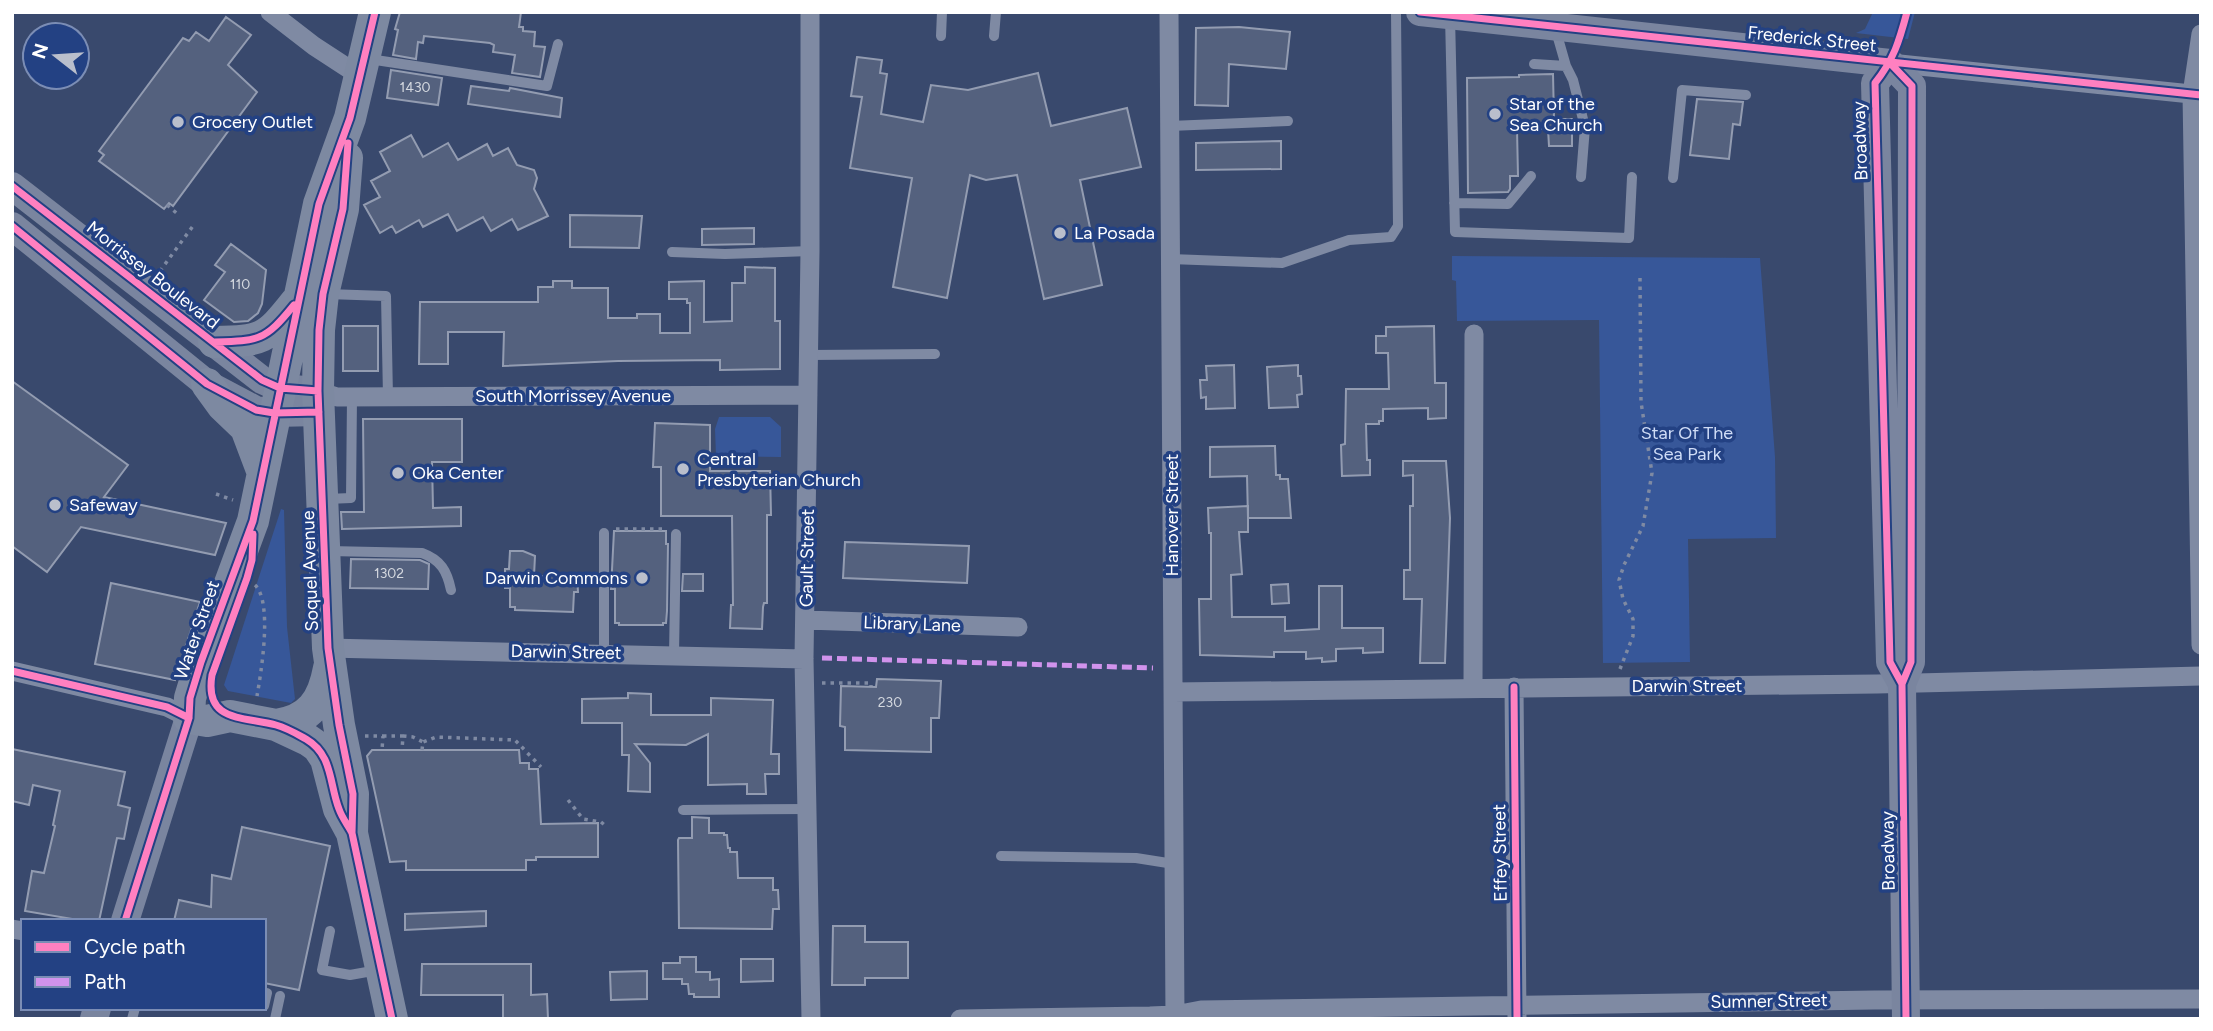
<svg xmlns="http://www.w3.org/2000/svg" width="2213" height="1031" font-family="Figtree,sans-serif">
  <rect width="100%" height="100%" fill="#39496d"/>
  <path fill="#375799" d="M1873,12H1915L1908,39L1856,33L1865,29Z
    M1452,256L1760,258L1775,457L1776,538L1688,539L1690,662L1603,663L1599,320L1457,321L1456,281L1452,280Z
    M719,417H770L781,427V457L716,456L715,429Z
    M281,509L284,510L287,627L295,699L291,703L228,691L224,685Z"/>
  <path fill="#54617e" stroke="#939cb1" stroke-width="2" d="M400,12H521L519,27H523V31L535,32L534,46L545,47L540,77L512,73L515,55L493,52L494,45L490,43L424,36L423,43L418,42L416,59L393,55L398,30L395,29Z
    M226,17L251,35L228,65L257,92L173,206L169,203L164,209L99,161L104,155L99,151L183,38L189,41L196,32L209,41Z
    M1239,27L1290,32L1286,69L1229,64L1228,106L1195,105L1196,28Z
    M857,57L882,60L880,73L887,74L881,114L923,122L931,85L968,90L1038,73L1051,126L1127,108L1141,167L1080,180L1102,285L1044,299L1017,175L986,180L970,175L947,298L893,287L912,178L850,168L862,97L851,96Z
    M391,70L442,78L438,105L387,98Z
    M1553,74L1554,119H1572V146H1549L1548,129H1517L1518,176H1510V189L1508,192L1468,193L1467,78L1519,77V75Z
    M471,86L509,91L510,88L562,98L560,117L468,104Z
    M1697,99L1743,102L1740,125L1733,124L1729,159L1690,155Z
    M411,135L423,157L448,143L458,160L487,144L493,156L508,148L517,165L534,170L537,178L534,189L548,216L518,230L512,219L491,231L483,217L457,231L448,214L423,227L419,220L396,233L392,226L380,233L364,205L380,197L371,181L390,171L380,152Z
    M1281,141V169L1196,170V143Z
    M570,215L642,216L639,248L570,247Z
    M754,228V244L702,245V229Z
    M231,244L266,270L262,304L258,313L248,321L234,322L204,300L225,272L215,265Z
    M745,267L775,268V321H780V369L720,370V360L618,361L503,366L504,332H448V364H419L420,302H538V287H553V281H572V288H608V318H637V314H660V333H690V303H687V299H669V282L704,281V322L732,321V283H745Z
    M343,326H378V371H343Z
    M1434,326L1435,383H1446V418L1428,419V408L1383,409V421H1379V424H1366L1367,460H1370V475L1342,476L1341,445L1345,444L1346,389H1389L1388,353H1376V336H1386V327Z
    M1234,365L1235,408L1206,409V397L1201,398L1200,380H1207L1206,366Z
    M1298,365V376H1301L1302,394L1297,395L1298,407L1269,408L1267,367Z
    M12,381L128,465L104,497L226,523L215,555L81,527L47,572L12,546Z
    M363,419H462V462H432L433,508L461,507V526L342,529L341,512H364Z
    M655,423L710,425V471H770L771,515H767V603H764L763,607L762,629L730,628L731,605H733L732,516H661V467H653Z
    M1275,446L1276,475H1280V479H1288L1291,518H1248L1247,476L1210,477V447Z
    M1403,461H1446L1450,518L1445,663H1420L1422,599H1404V570H1410V506H1413V475L1403,476Z
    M1248,506V532H1239L1242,574L1231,575L1232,617H1285V631L1319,629V586H1342V628H1383V652L1363,653V648L1336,649V661L1322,662V658L1306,659V652H1274V657L1200,655L1199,599H1211V533H1209L1208,508Z
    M614,531H666V544H668L667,611L666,623H663V625H619V623H615V589H611Z
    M845,542L969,546L967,583L843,578Z
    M510,551H523L535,556L534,576H577L578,592H574L573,612L515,610V607H510V588H505V569H509Z
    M351,559L420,560L429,564L428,589L350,588Z
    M683,574H703V591H682Z
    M111,583L200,602L175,680L95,664Z
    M1288,584L1289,603L1272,604L1271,585Z
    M877,679L941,681L939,718H931V752L845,750V727L840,726L841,686L876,687Z
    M628,693L651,694V715H711V698L773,700L771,754H779V774H765L766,794H747V784L708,785V734L686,745L635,744L650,763V792L628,791L629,755H622V723H582V699L628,698Z
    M12,749L125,772L118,805L130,808L124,839L117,838L99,921H84L25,911L32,871L44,873L55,826L53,825L60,791L33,785L29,805L12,801Z
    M372,750H519L520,763H529V769H538L541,824L598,823V857H536V860H526V870H406V861L390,862L367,756Z
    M692,817L709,818V833H724V835H727L728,848H730V852H737L738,878H773V890H778L779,909H773L772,929L679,928L678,840L679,838H692Z
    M242,827L330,846L299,990L264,983V921H174L179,900L211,907L212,875L231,879Z
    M486,911V926L405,930V914Z
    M833,926H865V942H908V978H865V985H832Z
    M680,957H696V972H710V980L719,979V997H694V994H689L688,984H682V979H663V963H680Z
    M741,959H773V981L741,982Z
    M422,964H531V995L547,994L548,1019H503V995H421Z
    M647,971V999L611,1000L610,972Z"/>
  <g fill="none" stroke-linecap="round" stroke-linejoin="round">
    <path stroke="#7f8aa3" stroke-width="3.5" stroke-dasharray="3.5 5" stroke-linecap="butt" d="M167,205L180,216
      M160,271L193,226
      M216,494L233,500
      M616,529H664
      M255,585C273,602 261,673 257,696
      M1620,669L1633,636V619L1623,599L1619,580L1624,565L1643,526L1652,473L1641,402L1640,277
      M822,683H871V686
      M365,736H383L382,750
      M383,736H403L402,750
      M403,736L413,737L423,742
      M422,750L423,742L436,737L515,740L541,767
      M568,800L583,819L601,822L607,827"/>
    <path stroke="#7f8aa3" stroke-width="10" d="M1450,16L1455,232L1629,238L1632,177
      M1556,31L1566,66
      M941,36L942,12
      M994,36L996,12
      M369,59L547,86L558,44
      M1534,64L1566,66L1573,80L1585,127L1581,177
      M1170,126L1288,121
      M1673,178L1682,90L1746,95
      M1454,203L1508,204L1531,176
      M672,252L725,254L810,251
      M1170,259L1282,263L1349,240L1391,237L1398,226L1396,12
      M327,294L386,296L388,397
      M809,355L935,354
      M327,499L351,498L352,397
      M329,551L422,553C441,560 447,571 451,590
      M604,653V533
      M674,655L676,534
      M683,810L807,809
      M1001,856L1136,858L1174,864
      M330,931L322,970L350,975L378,970
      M264,1006L267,993
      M132,1019L135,1008
      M275,1019L280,996"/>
    <path stroke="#7f8aa3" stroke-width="19" d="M270,12L314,46L360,76
      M810,12V251L804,659L811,1019
      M1169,12L1175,1019
      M2201,34L2192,94L2201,645
      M1890,63L2201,95
      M318,391L337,397L808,395
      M806,620L1018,627
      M328,648L804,659
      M12,671L167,707L189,718
      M1514,687L1517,1019
      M1473,688L1474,334
      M1173,692L1877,684L2201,676
      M12,929L23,931
      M960,1019L1150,1016L1175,1015L1201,1010L1874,1000L2201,999"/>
    <path stroke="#7a859f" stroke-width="28" d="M1420,12L1890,63
      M1890,63L1912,86L1911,662L1902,684L1906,1019
      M1890,63L1875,83L1890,662L1902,684
      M12,186L262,380L280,388L318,391
      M12,226L207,384L256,410L274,413L319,412
      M125,921L189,718
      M94,1019L97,1008"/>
    <path stroke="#7d89a1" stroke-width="32" d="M347,158L343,209L323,294L319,330L318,391L328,648L339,725L353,794L352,833L392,1019
      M214,342C262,341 266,340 296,302
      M207,384L223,406L246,428L263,473
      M276,725C310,720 323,701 329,668
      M352,833L339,809L326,759L318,747L308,740L276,725L230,716L207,721L189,718L190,698L201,662L253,521L319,204L350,118L375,12"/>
    <path stroke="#d193ec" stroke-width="5" stroke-dasharray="10 5" stroke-linecap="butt" d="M822,658L1153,668"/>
    <g stroke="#234183" stroke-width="11">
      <path id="cycleway" d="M1420,12L2201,95
        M1890,63L1912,86L1911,662L1902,684L1906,1019
        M348,143L343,209L323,294L319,330L318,391L328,648L339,725L353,794L352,833L392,1019
        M12,186L262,380L280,388L318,391
        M12,226L207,384L256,410L274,413L319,412
        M214,342C259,341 265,341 294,305
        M253,534L252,560L247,578L212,675C204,723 244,716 276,725C287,728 297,734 306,739C333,755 329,783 339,809C342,818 348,825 352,833
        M12,671L167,707L189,718
        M1902,684L1890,662L1875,83C1894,59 1899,42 1907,12
        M1514,687L1517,1019
        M125,921L189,718L190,698L201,662L253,521L319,204L350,118L375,12"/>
    </g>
    <use href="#cycleway" stroke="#ff80c0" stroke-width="7"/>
  </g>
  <g fill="#babfcc" stroke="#234183" stroke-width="2.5">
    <circle cx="1495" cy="114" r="7"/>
    <circle cx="178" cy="122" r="7"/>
    <circle cx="1060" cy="233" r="7"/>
    <circle cx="683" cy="469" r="7"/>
    <circle cx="398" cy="473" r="7"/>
    <circle cx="55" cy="505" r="7"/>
    <circle cx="642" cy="578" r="7"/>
  </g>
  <g text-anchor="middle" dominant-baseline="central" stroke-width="7" stroke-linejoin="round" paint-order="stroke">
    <g font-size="14" fill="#d4d8df">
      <text x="415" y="87">1430</text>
      <text x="240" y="284">110</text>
      <text x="389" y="573">1302</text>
      <text x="890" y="702">230</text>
    </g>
    <g font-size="18" fill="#fff" stroke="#234183">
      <text transform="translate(1812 39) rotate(6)">Frederick Street</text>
      <text transform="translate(1860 141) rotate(-92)">Broadway</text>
      <text transform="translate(153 275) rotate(38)">Morrissey Boulevard</text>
      <text x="573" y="396">South Morrissey Avenue</text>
      <text transform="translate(1172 515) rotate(-90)">Hanover Street</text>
      <text transform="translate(807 558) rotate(-89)">Gault Street</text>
      <text transform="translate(310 571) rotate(-92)">Soquel Avenue</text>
      <text transform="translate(912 624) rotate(2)">Library Lane</text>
      <text transform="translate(197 630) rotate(-71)">Water Street</text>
      <text transform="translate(566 652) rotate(1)">Darwin Street</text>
      <text x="1687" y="686">Darwin Street</text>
      <text transform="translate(1888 851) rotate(-91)">Broadway</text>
      <text transform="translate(1500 853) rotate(-91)">Effey Street</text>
      <text transform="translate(1769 1001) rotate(-1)">Sumner Street</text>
    </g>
    <g font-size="18" fill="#fff" stroke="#234183" text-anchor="start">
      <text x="1509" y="104">Star of the<tspan x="1509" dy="21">Sea Church</tspan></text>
      <text x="192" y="122">Grocery Outlet</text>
      <text x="1074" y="233">La Posada</text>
      <text x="697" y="459">Central<tspan x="697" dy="21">Presbyterian Church</tspan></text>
      <text x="412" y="473">Oka Center</text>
      <text x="69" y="505">Safeway</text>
      <text x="628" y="578" text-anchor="end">Darwin Commons</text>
    </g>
    <g font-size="18" fill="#cfdcf6" stroke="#234183">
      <text x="1687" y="433">Star Of The<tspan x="1687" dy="21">Sea Park</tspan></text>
    </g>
  </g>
  <rect width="2213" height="1031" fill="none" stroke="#ffffff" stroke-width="28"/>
  <rect x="21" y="919" width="245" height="91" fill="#234183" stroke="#7b8db5" stroke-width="2"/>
  <rect x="35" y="942" width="35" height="10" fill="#ff80c0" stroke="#7b8db5" stroke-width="2"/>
  <text x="84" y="954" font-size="21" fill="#ffffff">Cycle path</text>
  <rect x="35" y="977" width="35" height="10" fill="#d193ec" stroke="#7b8db5" stroke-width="2"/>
  <text x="84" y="989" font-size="21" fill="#ffffff">Path</text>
  <g transform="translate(56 56) rotate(287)"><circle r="33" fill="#234183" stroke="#7b8db5" stroke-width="2"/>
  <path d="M0-5L12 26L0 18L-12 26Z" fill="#babfcc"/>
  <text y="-10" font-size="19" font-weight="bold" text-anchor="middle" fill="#ffffff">N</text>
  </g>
</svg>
